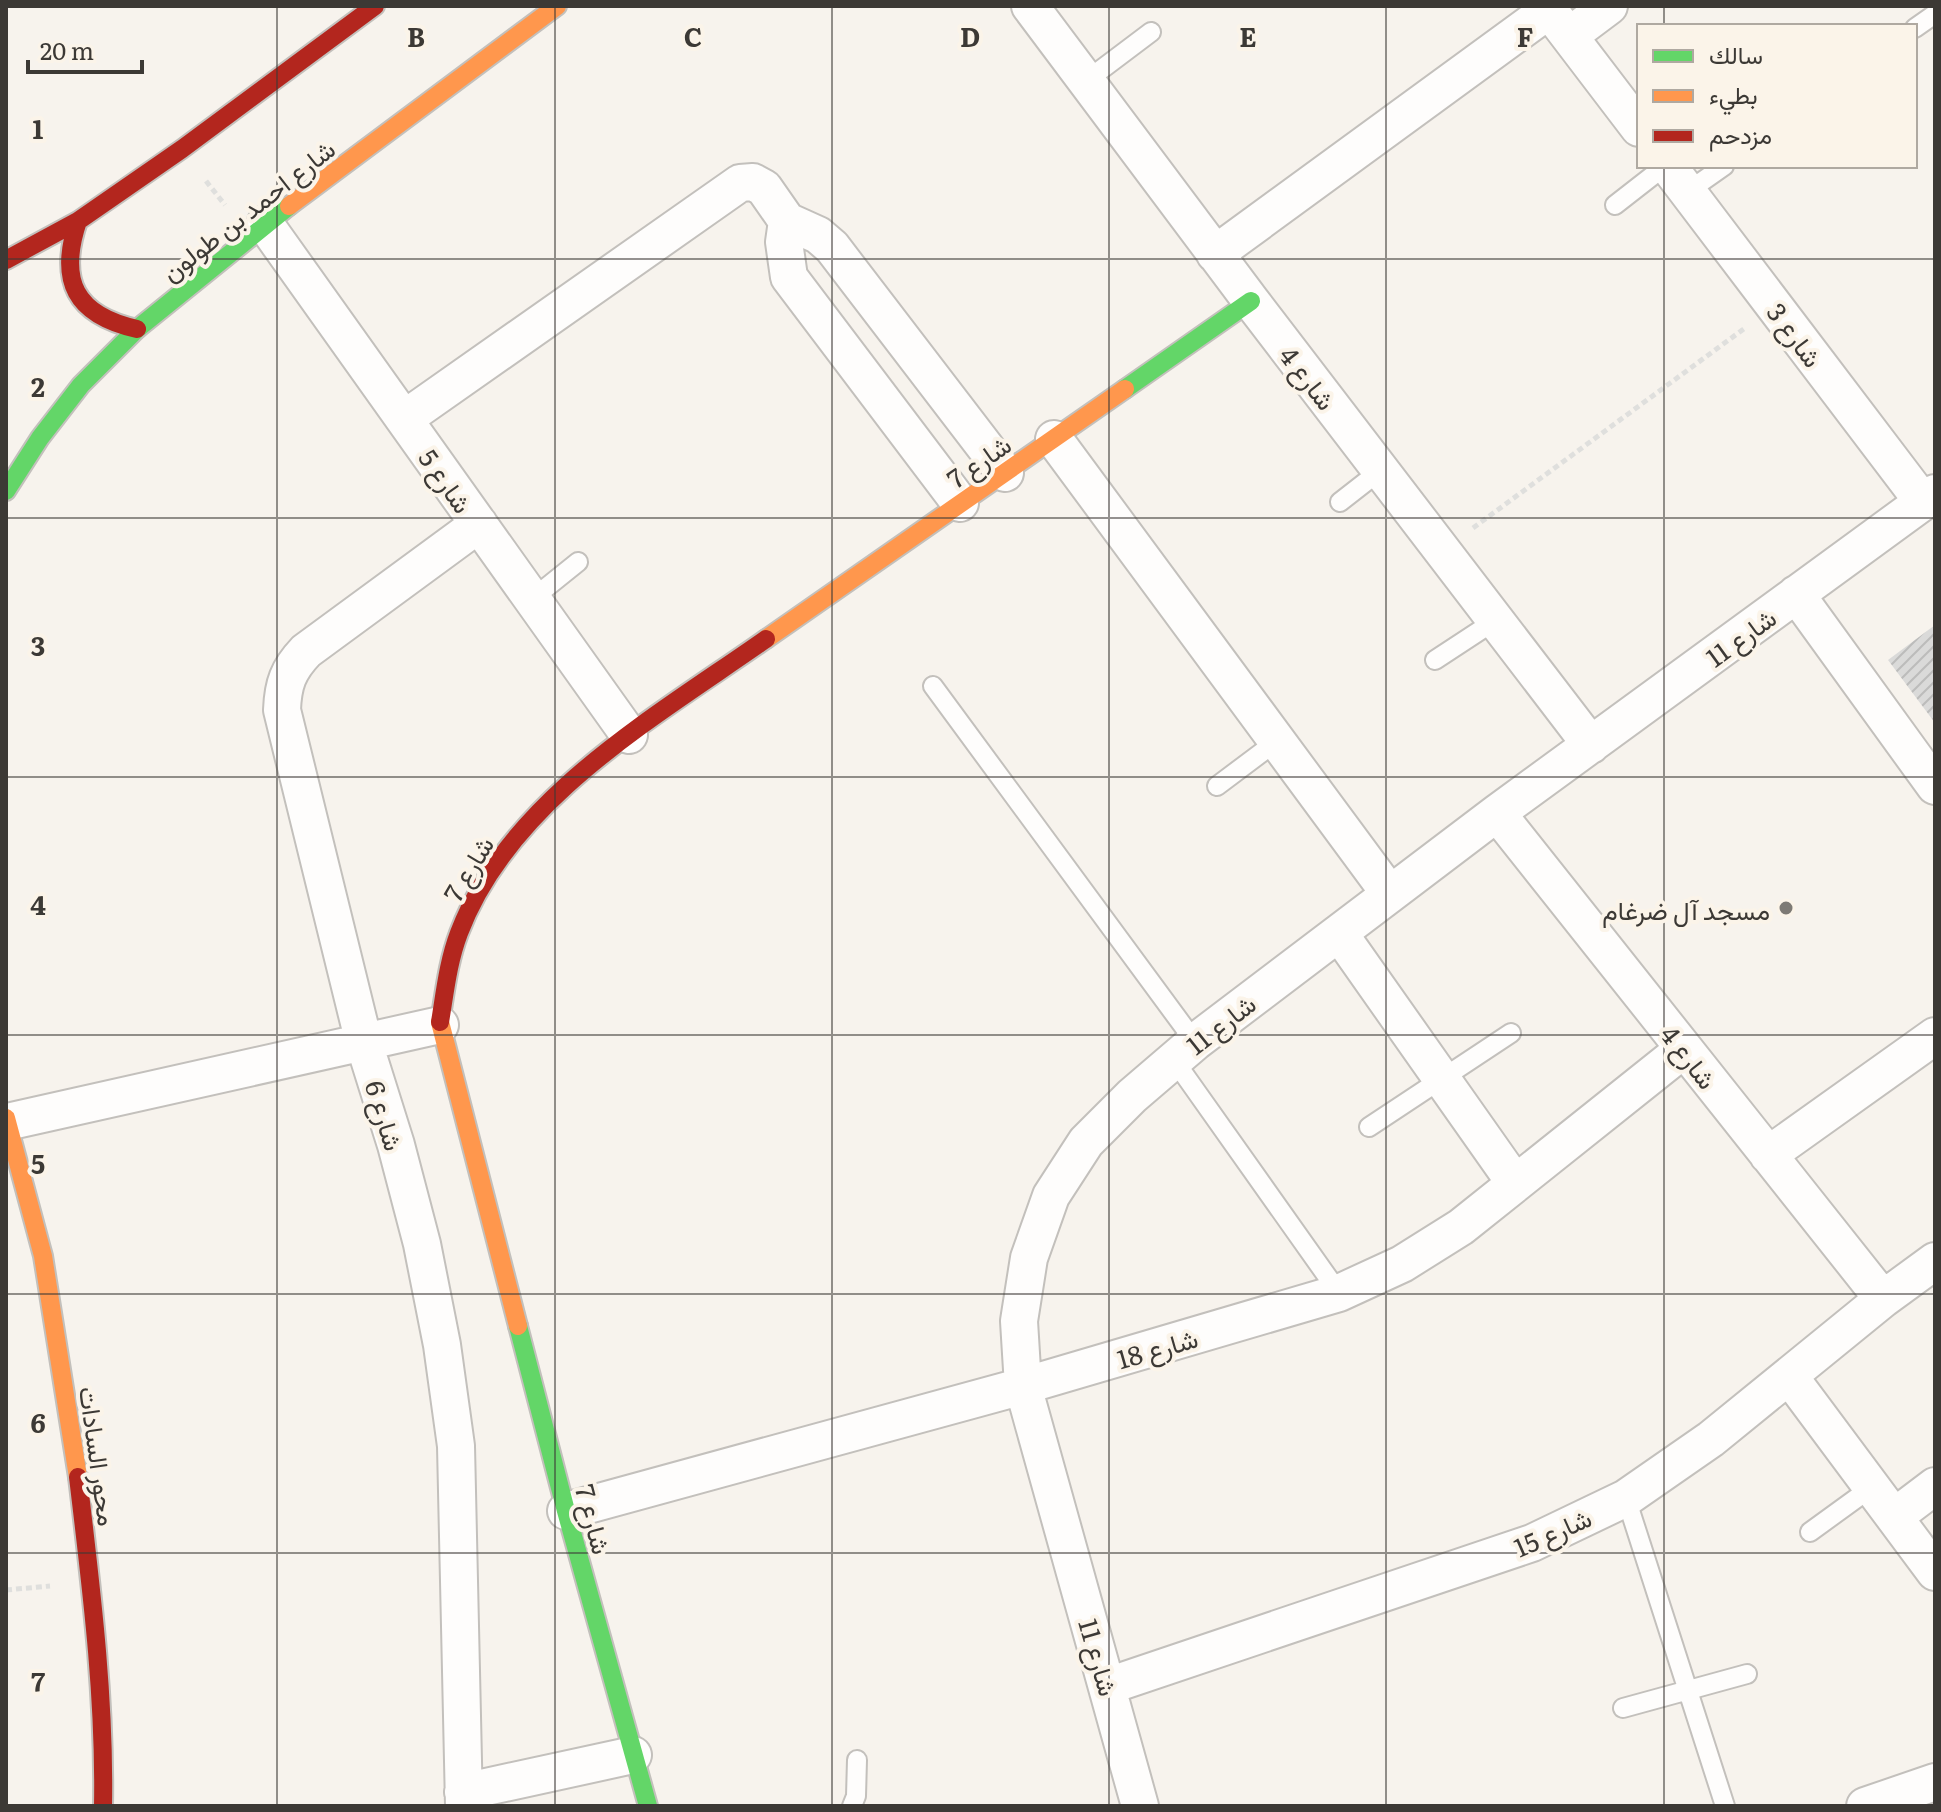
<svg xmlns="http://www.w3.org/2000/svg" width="1941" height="1812" font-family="Literata,Vazirmatn,serif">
  <defs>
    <pattern id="building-hatch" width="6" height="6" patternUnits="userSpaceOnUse" patternTransform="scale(2)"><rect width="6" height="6" fill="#dadad9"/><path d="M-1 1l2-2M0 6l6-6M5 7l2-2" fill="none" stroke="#bcbcbb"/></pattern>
  </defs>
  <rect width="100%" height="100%" fill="#f7f3ed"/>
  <path fill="url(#building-hatch)" d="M1935,625V723L1888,660Z"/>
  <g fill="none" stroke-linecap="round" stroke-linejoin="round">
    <g stroke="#c3c0bc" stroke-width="22">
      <path id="lane" d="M1915,28L1935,14
        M1086,81L1151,32
        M1687,192L1724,166
        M1615,205L1665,166
        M1340,502L1381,470
        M532,599L578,562
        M1435,660L1496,620
        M933,686L1195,1042
        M1217,786L1277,741
        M1174,1060L1339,1293
        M1369,1127L1511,1033
        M1626,1498L1725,1806
        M1810,1532L1872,1487
        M1623,1708L1747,1674
        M852,1806L856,1796L857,1760"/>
    </g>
    <g stroke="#c3c0bc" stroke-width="40">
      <path id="street" d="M1030,6L1251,301L1591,745
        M1546,6L1639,128
        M1569,36L1609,6
        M1668,166L1923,502
        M787,221L784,242L789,277L960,503
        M265,224L629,735
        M1215,254L1549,10
        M404,419L740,183L753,182L764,188L787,221L818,235L832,247L1005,473
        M1054,439L1390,894
        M1796,594L1935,786
        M1497,813L1883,1299
        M1339,933L1515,1183
        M7,1122L440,1025
        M1768,1155L1935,1036
        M1789,1376L1935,1572
        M566,1511L1023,1386L1339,1293L1402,1264L1461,1227L1684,1049
        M1894,1517L1935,1486
        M1108,1686L1532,1543L1626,1498L1711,1439L1883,1299L1935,1261
        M463,1792L633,1755
        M464,1806L456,1446L442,1345L422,1244L396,1145L364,1043L282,710C283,684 288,670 306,651L479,524
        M1140,1806L1023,1386L1019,1321L1029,1258L1051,1196L1086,1142L1132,1096L1195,1042L1497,813L1935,493
        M1865,1806L1935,1782"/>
    </g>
    <g stroke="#c3c0bc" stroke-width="22">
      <path id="fast" d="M1125,389L1251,301
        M6,491L40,438L81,385L137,329L289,206
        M518,1326L566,1511L648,1806"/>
    </g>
    <g stroke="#c3c0bc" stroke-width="22">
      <path id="slow" d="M289,206L557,6
        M766,639L1125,389
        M440,1022L518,1326
        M6,1118L43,1256L78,1477"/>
    </g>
    <g stroke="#c3c0bc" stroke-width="22">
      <path id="jam" d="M78,221C58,281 75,315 137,329
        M6,260L78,221L182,149L375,6
        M440,1022C445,992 448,962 459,933C509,800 655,717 766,639
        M78,1477C91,1587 105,1695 103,1806"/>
    </g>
    <path stroke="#dfdfdd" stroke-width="5" stroke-dasharray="6 4" stroke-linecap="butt" d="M206,181L225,205
      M1473,528L1745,328
      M6,1590L50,1586"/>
    <use href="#lane" stroke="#fefdfc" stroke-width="18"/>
    <use href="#street" stroke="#fefdfc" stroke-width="36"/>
    <use href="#fast" stroke="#63d668" stroke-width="18"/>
    <use href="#slow" stroke="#ff974d" stroke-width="18"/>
    <use href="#jam" stroke="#b3261e" stroke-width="18"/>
  </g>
  <path fill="none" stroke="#3c3935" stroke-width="2" stroke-opacity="0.55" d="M277,6V1806M555,6V1806M832,6V1806M1109,6V1806M1386,6V1806M1664,6V26M1664,166V1806M6,259H1935M6,518H1935M6,777H1935M6,1035H1935M6,1294H1935M6,1553H1935"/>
  <circle fill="#7d7a75" stroke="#fbf4e9" stroke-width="3" cx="1786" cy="908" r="8"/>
  <g text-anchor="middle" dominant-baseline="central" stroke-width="8" stroke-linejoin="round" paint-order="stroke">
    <g font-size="26" fill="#3c3935" stroke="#fbf4e9">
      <text transform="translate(247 209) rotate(-38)">شارع احمد بن طولون</text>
      <text transform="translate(1796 334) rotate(53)">شارع 3</text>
      <text transform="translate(1309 377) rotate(52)">شارع 4</text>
      <text transform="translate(978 460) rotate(-35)">شارع 7</text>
      <text transform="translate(447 480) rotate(55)">شارع 5</text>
      <text transform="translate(1740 636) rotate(-36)">شارع 11</text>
      <text transform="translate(467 868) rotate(-59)">شارع 7</text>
      <text transform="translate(1220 1023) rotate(-38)">شارع 11</text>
      <text transform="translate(1690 1056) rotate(52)">شارع 4</text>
      <text transform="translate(386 1115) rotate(73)">شارع 6</text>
      <text transform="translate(1157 1347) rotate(-16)">شارع 18</text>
      <text transform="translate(100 1456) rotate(82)">محور السادات</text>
      <text transform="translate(595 1519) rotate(75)">شارع 7</text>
      <text transform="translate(1552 1531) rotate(-24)">شارع 15</text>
      <text transform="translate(1100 1657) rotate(74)">شارع 11</text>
    </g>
    <g font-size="26" fill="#3c3935" stroke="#fbf4e9" text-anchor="end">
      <text x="1770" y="908">مسجد آل ضرغام</text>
    </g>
  </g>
  <g font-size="26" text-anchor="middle" font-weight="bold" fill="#3c3935" stroke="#fbf4e9" stroke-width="8" stroke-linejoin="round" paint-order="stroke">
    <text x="416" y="47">B</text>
    <text x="693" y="47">C</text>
    <text x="970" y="47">D</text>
    <text x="1248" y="47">E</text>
    <text x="1525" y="47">F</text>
    <text x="38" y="139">1</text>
    <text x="38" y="397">2</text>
    <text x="38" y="656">3</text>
    <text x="38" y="915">4</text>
    <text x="38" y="1174">5</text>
    <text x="38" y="1433">6</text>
    <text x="38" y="1692">7</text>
  </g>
  <rect width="1941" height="1812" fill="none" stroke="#3c3935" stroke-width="16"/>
  <rect x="1637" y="24" width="280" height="144" fill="#fbf4e9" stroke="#afa9a1" stroke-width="2"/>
  <rect x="1653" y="50" width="40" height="12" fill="#63d668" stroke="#afa9a1" stroke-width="2"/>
  <text x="1709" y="64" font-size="24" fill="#3c3935">سالك</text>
  <rect x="1653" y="90" width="40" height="12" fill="#ff974d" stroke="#afa9a1" stroke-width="2"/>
  <text x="1709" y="104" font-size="24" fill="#3c3935">بطيء</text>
  <rect x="1653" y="130" width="40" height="12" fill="#b3261e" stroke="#afa9a1" stroke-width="2"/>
  <text x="1709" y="144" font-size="24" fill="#3c3935">مزدحم</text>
  <path d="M28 60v12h114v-12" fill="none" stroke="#3c3935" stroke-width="4"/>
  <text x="40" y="60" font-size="24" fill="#3c3935" stroke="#fbf4e9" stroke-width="6" paint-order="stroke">20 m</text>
</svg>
